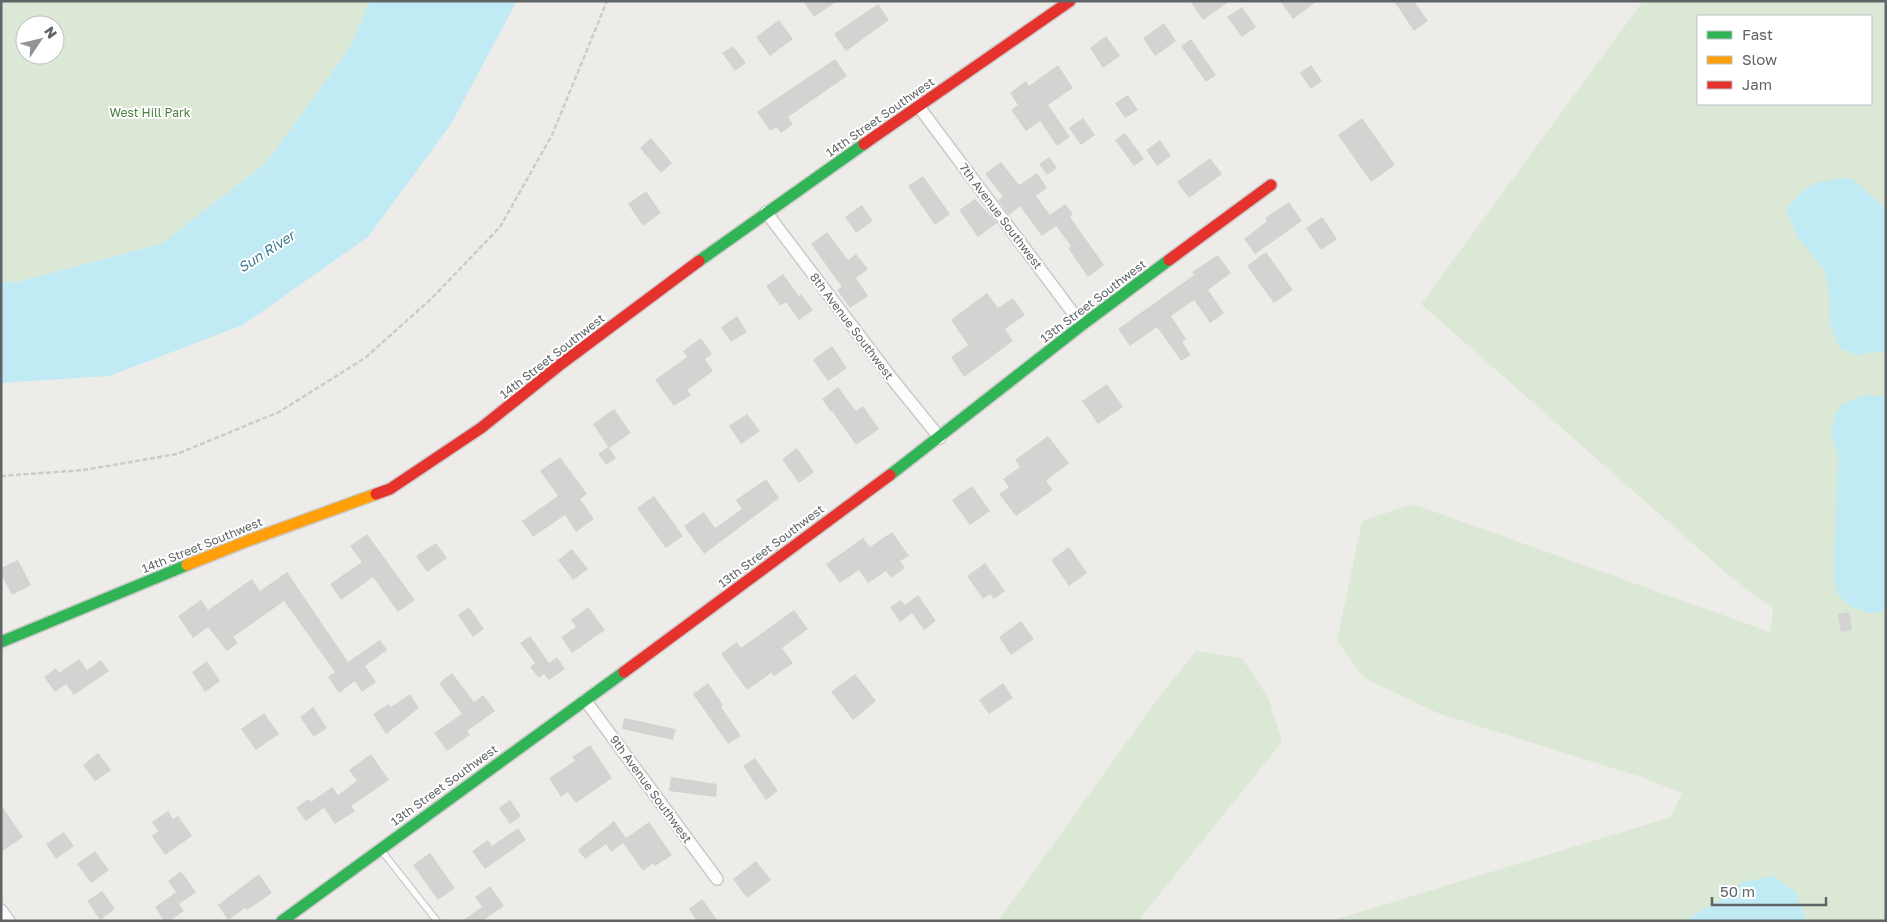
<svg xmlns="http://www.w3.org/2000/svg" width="1887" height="922" font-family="'Golos Text',sans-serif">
  <rect width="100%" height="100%" fill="#eeece9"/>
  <path fill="#dce8d6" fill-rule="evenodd" d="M1,1H370L349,49L266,163L161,244L17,282H1ZM25,25H55V55H25Z
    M1643,1H1886V921H1331L1671,817L1682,793L1641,777L1440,714L1364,678L1337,641L1362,521L1413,504L1770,632L1773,609L1733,579L1421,304ZM1698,16H1871V104H1698Z
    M1196,651L1242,658L1269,699L1282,742L1138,921H998L1159,697Z"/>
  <path fill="#c0ebf5" d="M370,1H517L451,124L368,237L243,325L109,376L1,383V282H17L161,244L266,163L349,49Z
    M1851,178L1884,207L1886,211V351L1857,355L1840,348L1831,327L1829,292L1825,270L1798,238L1786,209C1808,183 1817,180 1851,178Z
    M1862,396H1886V606L1882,612L1868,613L1848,605L1837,593L1834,573L1838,454L1831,433L1835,415L1843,404Z
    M1773,876L1796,892L1806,921H1685L1716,902L1743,882Z"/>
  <path fill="#d5d3d2" d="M803,1H837L814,17Z
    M1190,1H1230L1203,20Z
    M1280,1H1317L1293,19Z
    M1394,1H1414L1428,21L1414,31Z
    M878,4L889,20L846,51L834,34Z
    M1242,7L1256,27L1242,37L1227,17Z
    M779,20L793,39L770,56L756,37Z
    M1164,23L1176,41L1155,56L1143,38Z
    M1106,36L1120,56L1103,68L1090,48Z
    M1191,39L1216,75L1206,82L1181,46Z
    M733,46L746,63L735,71L722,53Z
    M835,59L847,76L788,117L793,124L781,133L777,127L770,131L757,112Z
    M1058,65L1073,88L1048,105L1070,137L1057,146L1040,121L1026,131L1011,110L1018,105L1010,93L1026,81L1029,86Z
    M1311,65L1322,81L1311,89L1300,73Z
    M1128,95L1138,110L1125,118L1115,103Z
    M1083,118L1095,135L1081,145L1069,128Z
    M1362,118L1395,165L1371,182L1338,135Z
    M1125,133L1144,159L1134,166L1115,140Z
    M651,138L672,163L661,173L640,148Z
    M1160,140L1171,156L1157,166L1146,150Z
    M1049,157L1057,168L1047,175L1039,164Z
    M1210,158L1222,174L1189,198L1177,182Z
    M1001,162L1019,185L1037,173L1047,188L1036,196L1050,215L1065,204L1073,214L1070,217L1104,265L1088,277L1068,248L1071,246L1056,226L1042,236L1020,206L1009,215L998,200L1003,197L985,174Z
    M923,176L950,214L935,225L908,186Z
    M646,191L661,213L643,226L628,204Z
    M975,199L997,223L978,237L959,210Z
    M1289,202L1302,221L1255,254L1244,239L1267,221L1265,218Z
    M862,205L873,221L856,233L845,217Z
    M1322,217L1337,239L1321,250L1306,228Z
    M827,232L848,260L856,254L868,269L856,278L868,296L850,308L837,290L842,287L811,244Z
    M1266,252L1293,290L1274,303L1247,266Z
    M1218,255L1231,273L1208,290L1224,313L1210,323L1194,300L1171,316L1186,339L1182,342L1191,355L1181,361L1157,327L1130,346L1118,329L1194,275L1192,272Z
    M783,274L799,296L801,294L813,310L799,320L786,302L780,306L766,286Z
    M987,293L998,308L1013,298L1025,315L1005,329L1013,341L964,377L951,357L968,345L951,320Z
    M737,316L747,332L731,342L721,327Z
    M701,338L712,354L705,359L713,371L687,390L691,395L674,406L655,380L687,357L683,351Z
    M832,346L847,368L828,381L813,360Z
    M1107,384L1123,407L1098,424L1082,401Z
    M838,387L856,411L863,406L879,429L856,445L832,411L831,412L822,399Z
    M614,409L631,433L609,448L593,424Z
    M747,414L760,431L741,444L729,426Z
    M1048,436L1069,463L1046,481L1053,490L1016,516L999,494L1009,487L1003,479L1020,467L1015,460Z
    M608,447L616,458L606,465L598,454Z
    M797,448L814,472L799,483L782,459Z
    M560,457L587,494L580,499L594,519L576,532L565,515L533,537L522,521L558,496L540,471Z
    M766,479L779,498L704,554L684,526L704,512L715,528L742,509L736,500Z
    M972,486L990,511L970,525L952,500Z
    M654,496L683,536L666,548L637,508Z
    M892,532L909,556L900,561L905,568L891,578L886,571L868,583L859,570L840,583L826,564L863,538L870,547Z
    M367,534L415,600L398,612L373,577L341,600L330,584L362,562L350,546Z
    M436,543L447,558L427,572L416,556Z
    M1069,547L1087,573L1069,586L1051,560Z
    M572,549L588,569L573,580L558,560Z
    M18,560L31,585L12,595L1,574V568Z
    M985,563L1005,591L994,599L990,594L983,599L967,576Z
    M287,572L348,662L380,640L387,650L365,666L376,682L362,692L355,681L339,693L328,677L335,672L284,601L233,637L238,643L227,651L208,627L193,638L178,616L201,600L208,610L252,579L260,591Z
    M918,595L936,621L924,630L912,613L900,622L890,607L901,600L905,605Z
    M469,607L484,629L473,637L458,615Z
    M588,607L605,630L572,653L561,637L576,627L571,620Z
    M794,610L808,629L782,648L793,663L774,676L771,673L747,690L721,654L737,642L741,648Z
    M1849,612L1852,630L1841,632L1838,614Z
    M1021,621L1034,639L1011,655L999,637Z
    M530,636L549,663L557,657L565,669L549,680L544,674L539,678L530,667L535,663L520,643Z
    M79,659L87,670L101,660L109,671L74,695L66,684L55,692L44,677L56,668L59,673Z
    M207,661L220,681L205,692L192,672Z
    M452,673L474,702L483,695L495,711L467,731L470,735L447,751L434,733L462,714L439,683Z
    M855,674L876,701L853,720L831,692Z
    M708,683L723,705L721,707L741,736L728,744L693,694Z
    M1003,683L1013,698L989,714L979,700Z
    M410,694L419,708L386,734L373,714L389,704L391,707Z
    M313,707L327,728L314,737L300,717Z
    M264,713L279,734L256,750L241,729Z
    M624,718L676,729L673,740L622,729Z
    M590,745L612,778L576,803L568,792L561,797L549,778L575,761L572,757Z
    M98,753L111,770L95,781L83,765Z
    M371,754L389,780L351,806L355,811L335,824L324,808L306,821L296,808L308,799L311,802L332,787L338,795L357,781L349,770Z
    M755,758L778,791L766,800L743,766Z
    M671,777L717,784L716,797L669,791Z
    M510,800L521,816L510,824L499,808Z
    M1,805L23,837L1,852Z
    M168,811L173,819L178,816L192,836L165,855L152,836L158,831L152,822Z
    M614,821L626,838L649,822L672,855L655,866L653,863L643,871L623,843L611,852L606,844L585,859L578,850Z
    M518,828L526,840L485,869L472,851L488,840L492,846Z
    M64,832L74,846L56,859L46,844Z
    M95,851L109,870L91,883L77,864Z
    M430,853L455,888L438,900L413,865Z
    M756,861L771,880L747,898L733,879Z
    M181,871L196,892L179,904L184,911L169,921H164L155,907L176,892L168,881Z
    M259,874L272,893L247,910L245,908L228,920L218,905Z
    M490,886L504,906L482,921H462L482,907L475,897Z
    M102,891L115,909L100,920L87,901Z
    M702,899L718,921H697L689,909Z"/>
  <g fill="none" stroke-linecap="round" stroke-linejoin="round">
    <g stroke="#cacac9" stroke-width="8">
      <path id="lane" d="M381,850L437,921"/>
    </g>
    <g stroke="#cacac9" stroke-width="14">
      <path id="street" d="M919,107L1082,325
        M766,212L893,380L940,438
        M585,700L717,879
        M1,910L9,921"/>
    </g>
    <g stroke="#cacac9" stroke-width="14">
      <path id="fast" d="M699,261L864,144
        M890,475L1082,325L1169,260
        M1,642L187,565
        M282,921L624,672"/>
    </g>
    <g stroke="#cacac9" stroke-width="14">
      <path id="slow" d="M187,565L247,541L376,494"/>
    </g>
    <g stroke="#cacac9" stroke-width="14">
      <path id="jam" d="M864,144L1070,1
        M1169,260L1271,185
        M376,494L390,489L481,428L561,364L699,261
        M624,672L890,475"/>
    </g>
    <path stroke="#c9cdca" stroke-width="2.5" stroke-dasharray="5 2.5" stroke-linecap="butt" d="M1,476L84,470L177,454L279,412L365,358L432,298L500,227L552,135L607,1"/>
    <use href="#lane" stroke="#fcfcfc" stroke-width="5.5"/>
    <use href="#street" stroke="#fcfcfc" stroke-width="11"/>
    <use href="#fast" stroke="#30b455" stroke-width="11"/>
    <use href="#slow" stroke="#ff9f0a" stroke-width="11"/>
    <use href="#jam" stroke="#e5322d" stroke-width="11"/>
  </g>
  <g text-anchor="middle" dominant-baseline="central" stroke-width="4" stroke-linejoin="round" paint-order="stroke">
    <g font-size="12" fill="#47813b" stroke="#fff">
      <text x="150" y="112">West Hill Park</text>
    </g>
    <g font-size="12" fill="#5f6466" stroke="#fff">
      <text transform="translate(880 117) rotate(-35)">14th Street Southwest</text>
      <text transform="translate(1001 216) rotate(53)">7th Avenue Southwest</text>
      <text transform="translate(1093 301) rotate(-37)">13th Street Southwest</text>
      <text transform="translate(852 326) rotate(53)">8th Avenue Southwest</text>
      <text transform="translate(552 356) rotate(-38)">14th Street Southwest</text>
      <text transform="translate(202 545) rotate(-22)">14th Street Southwest</text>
      <text transform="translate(771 546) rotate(-37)">13th Street Southwest</text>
      <text transform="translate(444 785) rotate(-36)">13th Street Southwest</text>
      <text transform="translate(651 789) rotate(54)">9th Avenue Southwest</text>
    </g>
    <g font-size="14" font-style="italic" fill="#407b92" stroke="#fff">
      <text transform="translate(266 251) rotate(-33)">Sun River</text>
    </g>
  </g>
  <rect width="1887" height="922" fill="none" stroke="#5f6466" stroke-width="5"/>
  <rect x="1697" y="15" width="175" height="90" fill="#ffffff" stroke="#bfc1c2"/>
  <rect x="1707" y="31" width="25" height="8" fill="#30b455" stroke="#bfc1c2"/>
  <text x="1742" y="40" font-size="15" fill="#5f6466">Fast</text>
  <rect x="1707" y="56" width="25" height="8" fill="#ff9f0a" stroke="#bfc1c2"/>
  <text x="1742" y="65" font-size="15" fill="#5f6466">Slow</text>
  <rect x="1707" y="81" width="25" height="8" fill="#e5322d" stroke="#bfc1c2"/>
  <text x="1742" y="90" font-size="15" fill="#5f6466">Jam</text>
  <g transform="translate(40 40) rotate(55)"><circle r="24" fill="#ffffff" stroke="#bfc1c2"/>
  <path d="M0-4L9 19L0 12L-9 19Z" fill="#919494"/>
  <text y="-8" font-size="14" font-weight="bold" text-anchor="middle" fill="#5f6466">N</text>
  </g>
  <path d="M1712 897v8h114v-8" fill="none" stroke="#5f6466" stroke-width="2.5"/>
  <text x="1720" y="897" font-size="15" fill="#5f6466" stroke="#ffffff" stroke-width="4" paint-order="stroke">50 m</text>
</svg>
